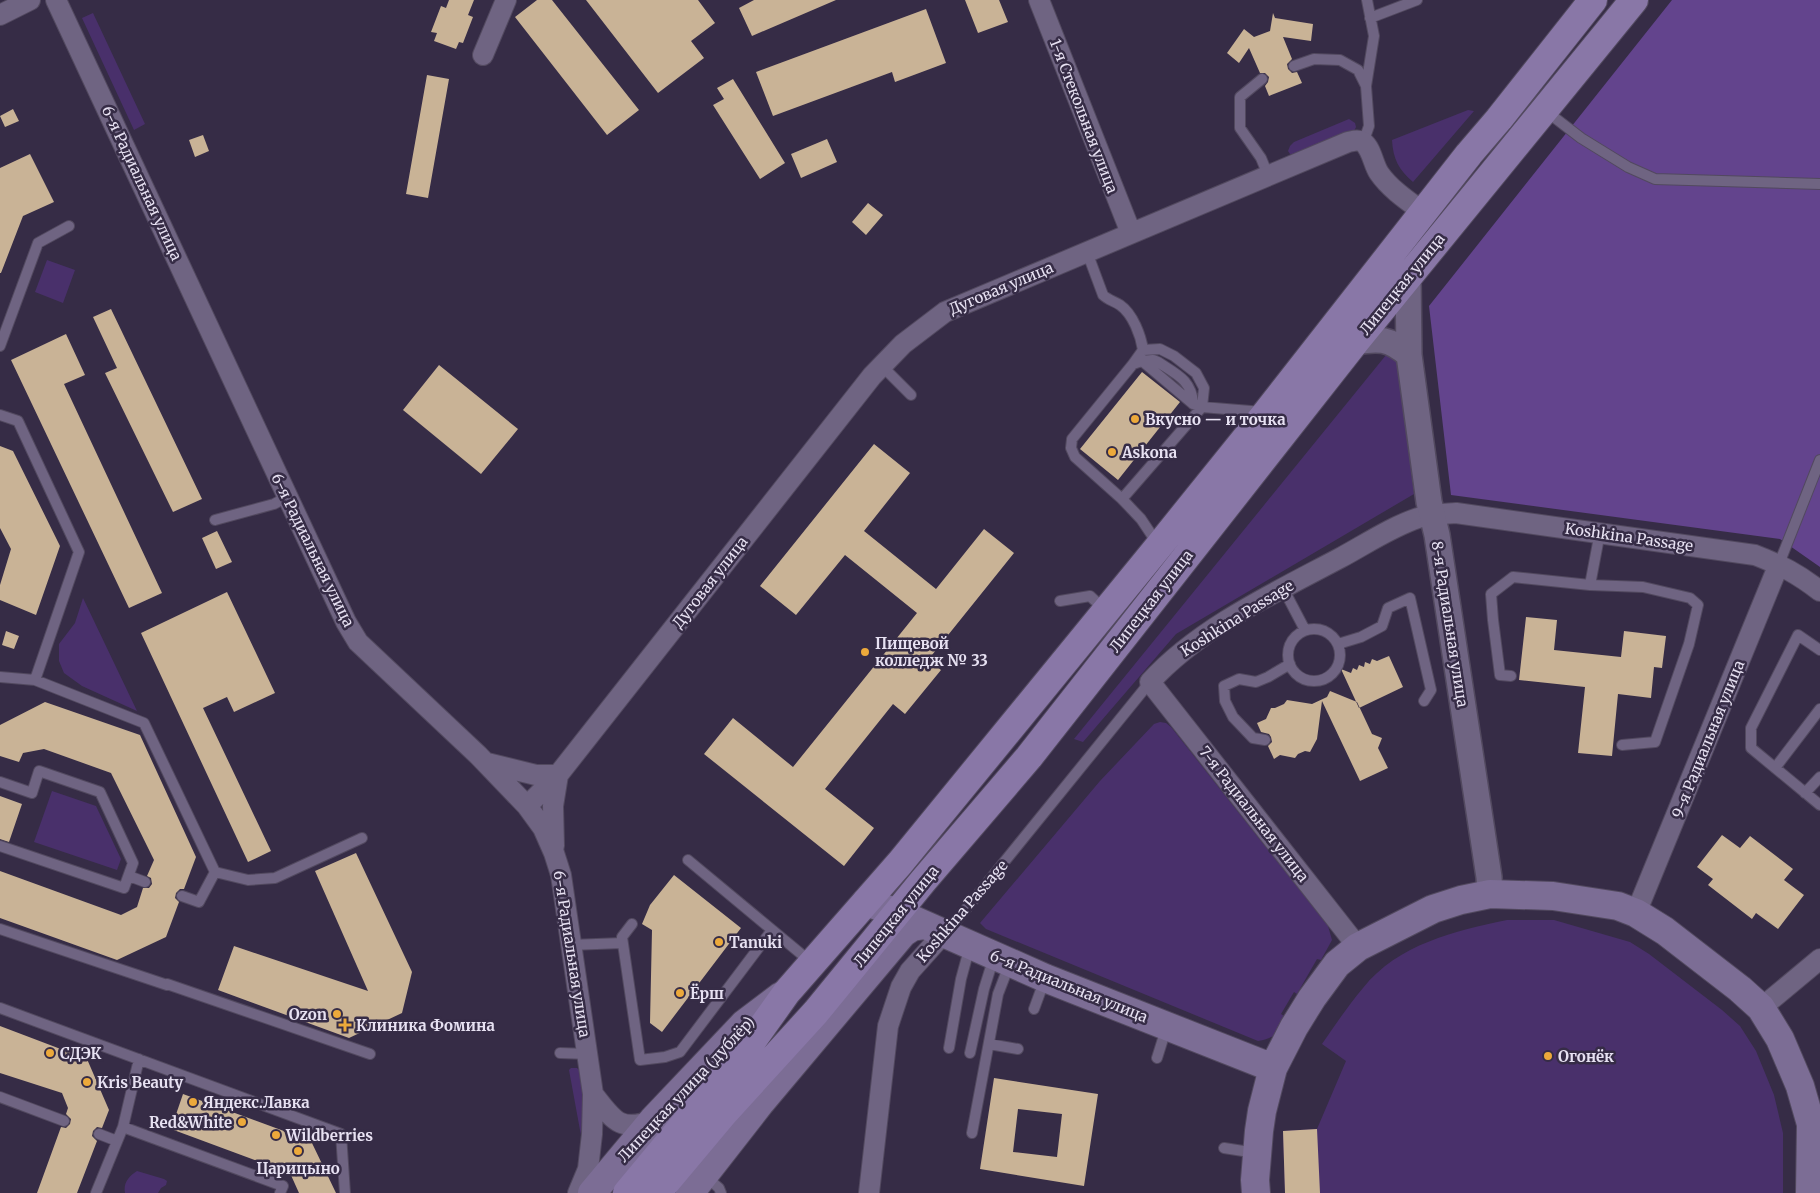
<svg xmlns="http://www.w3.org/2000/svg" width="1820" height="1193" font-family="Merriweather,serif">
  <rect width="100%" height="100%" fill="#362c46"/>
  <path fill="#49306b" d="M93,13L145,124L134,130L82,18Z
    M1468,110L1474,111L1413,182C1399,170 1393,159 1392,140Z
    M1349,119L1355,123L1356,127L1353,133L1295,156L1290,154L1288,151L1290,146L1294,142Z
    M47,260L75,270L63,303L35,292Z
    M1395,344L1414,494L1176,634L1083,742L1074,739Z
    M83,598L137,711L82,686L64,673L59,661V644L75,623Z
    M1160,722L1166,723L1171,727L1328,926L1332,940L1321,960L1317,959L1297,994L1294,992L1281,1014L1287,1018C1279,1032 1274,1039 1258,1041L986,929L980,923L1100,781L1154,724Z
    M52,791L96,806L121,859L117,870L34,842Z
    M1507,920H1554L1630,942L1649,954L1722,1010L1740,1026L1756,1051L1774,1095L1783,1133V1193H1285L1283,1131L1317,1129L1346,1061L1322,1044C1335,1025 1348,1006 1363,988C1398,944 1455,931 1507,920Z
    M571,1068H577L581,1072L587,1120L582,1141L569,1070Z
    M137,1171L164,1179L167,1181L166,1185L161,1188L158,1193H125C123,1183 129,1176 137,1171Z"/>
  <path fill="#63448d" d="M1672,0H1820V567L1780,539L1451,495L1429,306Z"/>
  <path fill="#c9b396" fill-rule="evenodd" d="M449,0H474L468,15L473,17L463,43L459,42L456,49L434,41L437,33L431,32L441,6L446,8Z
    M537,0H552L639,110L607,135L515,17Z
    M586,0H698L715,23L691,41L704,58L658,93Z
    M754,0H836L752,36L739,8Z
    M965,0H999L1008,22L978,33Z
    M926,9L946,63L895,82L892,72L773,116L756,72Z
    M1273,13L1275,18L1313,24L1311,41L1283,37L1292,59L1287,64L1288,69L1292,73L1297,72L1302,83L1269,96L1265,86L1268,82L1269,77L1265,73H1260L1249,48L1239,63L1227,53L1244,29L1254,37L1270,31Z
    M427,75L449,79L428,198L406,194Z
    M733,79L785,163L760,179L713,105L724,99L717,88Z
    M13,109L19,121L5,127L0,116Z
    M203,135L209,151L195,157L189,140Z
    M827,139L837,162L801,178L791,154Z
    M30,154L54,202L23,216L1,273H0V168Z
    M868,203L883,215L866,235L852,222Z
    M111,309L202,499L173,512L105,373L117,368L93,317Z
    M66,334L85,375L64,384L162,593L129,608L11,360Z
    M439,365L518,429L481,474L403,410Z
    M1142,372L1180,402L1118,480L1080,449Z
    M874,444L910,473L864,531L936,589L984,529L1014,553L928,660L941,670L905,714L893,704L825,789L874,828L844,866L704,754L733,718L793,767L917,613L845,555L796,615L760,586Z
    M0,446L13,451L60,546L36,615L0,600V585L11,549L0,528Z
    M217,531L232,562L216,569L202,538Z
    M227,592L275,693L234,712L227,697L203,708L271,851L248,862L141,633Z
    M1526,617L1557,620L1554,650L1621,657L1624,631L1666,636L1662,668L1654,667L1651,698L1618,694L1612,756L1578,753L1585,687L1519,680Z
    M6,631L19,636L14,649L2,645Z
    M1389,656L1403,687L1359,708L1341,669L1351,673L1353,668L1357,670L1359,665L1364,667L1365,662L1370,664L1372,659L1377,661Z
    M1330,691L1357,702L1372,734L1382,738L1378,748L1388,768L1360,781L1322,701L1317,739L1310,752L1305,751L1298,754L1295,758L1280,755L1274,759L1268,746L1272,742L1271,737L1269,734L1261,732L1257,723L1266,719L1271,708H1275L1284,704L1287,700L1312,704L1327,697Z
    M45,702L140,735L196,857L184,889H180L176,893L175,898L179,902L166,937L117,960L0,918V871L121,915L137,907L143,888H149L152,884L151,878L147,876L154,860L111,773L44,749L23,753L19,762L0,756V725Z
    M0,796L22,804L9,842L0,839Z
    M1722,835L1740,848L1750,836L1793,869L1784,880L1804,895L1778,929L1756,913L1752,919L1708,885L1713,879L1697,867Z
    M356,853L412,972L402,1013L349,1038L218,990L234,946L368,991L315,871Z
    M674,875L741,928L662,1032L650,1023L652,930L642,924L650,905Z
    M0,1026L87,1059L109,1110L102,1128L97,1127L93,1131L92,1136L97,1141L77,1193H37L61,1127L66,1128L70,1124L71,1119L66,1114L68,1108L62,1093L0,1073Z
    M994,1078L1098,1094L1084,1186L980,1169ZM1018,1109L1062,1114L1057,1157L1013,1152Z
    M183,1094L311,1141L336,1193H299L290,1173L171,1129Z
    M1317,1129L1320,1193H1285L1283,1131Z"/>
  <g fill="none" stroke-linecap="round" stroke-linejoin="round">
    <g stroke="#52495f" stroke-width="12">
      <path id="service" d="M1370,18L1417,0
        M1294,66L1314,59L1340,60L1358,70L1366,86
        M1262,79L1240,97V128L1261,158L1268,175
        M1546,111L1581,138L1628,167L1655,179L1820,184
        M1363,143L1369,126L1366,86L1374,36L1367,0
        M1087,252L1103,295C1108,300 1114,301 1120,305C1133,314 1141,336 1143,350
        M0,346L38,243L69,226
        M1142,361L1153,360L1158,362C1176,374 1192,380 1193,404
        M882,366L911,395
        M0,415L18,421L79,552L35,680L0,677
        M1122,499L1202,407L1204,388L1196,373L1174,356L1160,349L1143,350L1133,364
        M215,520L274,504L287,497
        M1159,546L1141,519L1122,499L1075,457L1071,448L1072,439L1133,364L1142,361L1193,404L1202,407L1263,412
        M1779,564L1820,460
        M1590,585L1600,532
        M1283,588L1305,630
        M1060,601L1090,596L1105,610
        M1288 655a26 26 0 1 1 52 0a26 26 0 1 1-52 0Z
        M1338,644L1361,637L1382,626L1388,608L1410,598L1431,690L1424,701
        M1820,650L1798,635L1751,728V748L1820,805
        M1511,676L1500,675L1493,620L1491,594L1513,577L1590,585L1643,587L1690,598L1698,605L1689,644L1655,742L1622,745
        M35,680L144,723L215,872L248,880L275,878L362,838
        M1265,740L1253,738L1233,717L1225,701L1224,686L1239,679L1256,682L1268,677L1290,664
        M1775,768L1820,709
        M0,782L32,793L39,771L100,792L133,863L124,888L0,846
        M1805,793L1820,777
        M688,860L812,963
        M129,876L145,882
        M182,896L199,902L215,872
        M632,924L622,937L640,1060L665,1057L680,1052L772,930
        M0,929L167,985V984L370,1054
        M945,933L962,914L1150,682
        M571,945L622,943
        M0,1008L341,1134L345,1193
        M1034,1009L1045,979
        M989,1044L1018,1049
        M949,1048L961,979L970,946
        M560,1053L588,1054
        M970,1053L984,989L994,957
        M1157,1058L1167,1026
        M0,1097L64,1121
        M123,1127L283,1186L280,1193
        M972,1133L998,994L1010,963
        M99,1134L117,1141
        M1224,1148L1256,1153
        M705,1176L719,1188L721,1193
        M96,1193L123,1127L139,1059"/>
    </g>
    <g stroke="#52495f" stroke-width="22">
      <path id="minor" d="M56,0L346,622L358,642L478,755L527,806L543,828L554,853L561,875L593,1094L592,1134L588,1169L578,1193
        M1039,0L1131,233
        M0,15L30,0
        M483,55L506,0
        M487,763L536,775H558
        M527,806L558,775L872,376L903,344L945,312L1348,142C1353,141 1358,139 1363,142C1372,149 1373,164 1379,173C1390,189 1408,201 1423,212
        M554,846L553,806L558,775
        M1636,913L1779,564
        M1358,947L1150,682C1199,628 1276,592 1340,558C1366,544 1391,527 1418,518C1431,514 1443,514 1456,513L1755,555C1781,565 1798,574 1820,591
        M1761,1008L1820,959
        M593,1094C613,1119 619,1133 653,1120
        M869,1193L888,1026L901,987L910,971L944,933"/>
    </g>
    <g stroke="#52495f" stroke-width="28">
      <path id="tertiary" d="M1408,276L1409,355L1429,502L1437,535L1489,877L1490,894
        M1355,342C1379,338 1389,338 1409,355"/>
    </g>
    <g stroke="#52495f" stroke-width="30">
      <path id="secondary" d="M866,902L898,913L1045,978L1273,1068
        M592,1193L653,1120L744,1024L781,996
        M690,1193L761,1102L903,933L912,927L925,925
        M1256,1193L1255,1180L1259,1131L1262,1111L1273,1068L1294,1027L1312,998L1337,964L1358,947L1433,909L1461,900L1490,894L1553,896L1618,906L1636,913L1665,931L1740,989L1761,1008L1780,1039L1800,1086L1811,1124L1810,1193"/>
    </g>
    <g stroke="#52495f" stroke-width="30">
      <path id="primary" d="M627,1193L745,1051L787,992L900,863L1159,546L1267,412L1469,154L1499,119L1593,0
        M657,1193L724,1113L816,1012L923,881L1029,757L1355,342L1634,0"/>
    </g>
    <use href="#service" stroke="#6f6482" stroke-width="10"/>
    <use href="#minor" stroke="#6f6482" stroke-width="20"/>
    <use href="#tertiary" stroke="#6f6482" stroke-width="25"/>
    <use href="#secondary" stroke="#7c6d95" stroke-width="28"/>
    <use href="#primary" stroke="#8977a7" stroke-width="28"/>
  </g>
  <g fill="#eca93b" stroke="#362c46" stroke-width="2">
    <circle cx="1135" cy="419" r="5"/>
    <circle cx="1112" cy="452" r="5"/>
    <circle cx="865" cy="652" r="5"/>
    <circle cx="719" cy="942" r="5"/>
    <circle cx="680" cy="993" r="5"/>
    <circle cx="337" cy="1014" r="5"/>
    <path d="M342.5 1017.5h5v5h5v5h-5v5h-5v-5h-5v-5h5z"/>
    <circle cx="50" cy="1053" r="5"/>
    <circle cx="1548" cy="1056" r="5"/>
    <circle cx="87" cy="1082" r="5"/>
    <circle cx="193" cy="1102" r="5"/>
    <circle cx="242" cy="1122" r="5"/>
    <circle cx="276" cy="1135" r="5"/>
    <circle cx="298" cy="1151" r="5"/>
  </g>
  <g text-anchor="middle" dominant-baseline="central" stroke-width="5" stroke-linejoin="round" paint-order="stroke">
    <g font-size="15" fill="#e7e1f2" stroke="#362c46">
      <text transform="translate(1084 116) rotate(69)">1-я Стекольная улица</text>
      <text transform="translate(142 183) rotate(65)">6-я Радиальная улица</text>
      <text transform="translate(1402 284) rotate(-51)">Липецкая улица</text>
      <text transform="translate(1001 288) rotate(-23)">Дуговая улица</text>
      <text transform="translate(1629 537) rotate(8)">Koshkina Passage</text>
      <text transform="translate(313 550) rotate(64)">6-я Радиальная улица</text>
      <text transform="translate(710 582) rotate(-52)">Дуговая улица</text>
      <text transform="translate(1151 601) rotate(-52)">Липецкая улица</text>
      <text transform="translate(1237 618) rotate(-32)">Koshkina Passage</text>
      <text transform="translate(1450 624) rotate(81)">8-я Радиальная улица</text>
      <text transform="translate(1708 739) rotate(-68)">9-я Радиальная улица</text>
      <text transform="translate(1254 814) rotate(52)">7-я Радиальная улица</text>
      <text transform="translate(962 911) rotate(-49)">Koshkina Passage</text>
      <text transform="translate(896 916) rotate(-51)">Липецкая улица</text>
      <text transform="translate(572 954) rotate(81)">6-я Радиальная улица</text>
      <text transform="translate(1069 986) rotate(22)">6-я Радиальная улица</text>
      <text transform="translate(686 1089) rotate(-47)">Липецкая улица (дублёр)</text>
    </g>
    <g font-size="15" font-weight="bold" fill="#e7e1f2" stroke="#362c46" text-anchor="start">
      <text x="1145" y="419">Вкусно — и точка</text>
      <text x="1122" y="452">Askona</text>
      <text x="875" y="643">Пищевой<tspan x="875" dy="17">колледж № 33</tspan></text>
      <text x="729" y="942">Tanuki</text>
      <text x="690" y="993">Ёрш</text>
      <text x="327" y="1014" text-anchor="end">Ozon</text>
      <text x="356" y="1025">Клиника Фомина</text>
      <text x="60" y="1053">СДЭК</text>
      <text x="1558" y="1056">Огонёк</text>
      <text x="97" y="1082">Kris Beauty</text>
      <text x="203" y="1102">Яндекс.Лавка</text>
      <text x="232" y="1122" text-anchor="end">Red&amp;White</text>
      <text x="286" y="1135">Wildberries</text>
      <text x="298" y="1168" text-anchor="middle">Царицыно</text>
    </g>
  </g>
</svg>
